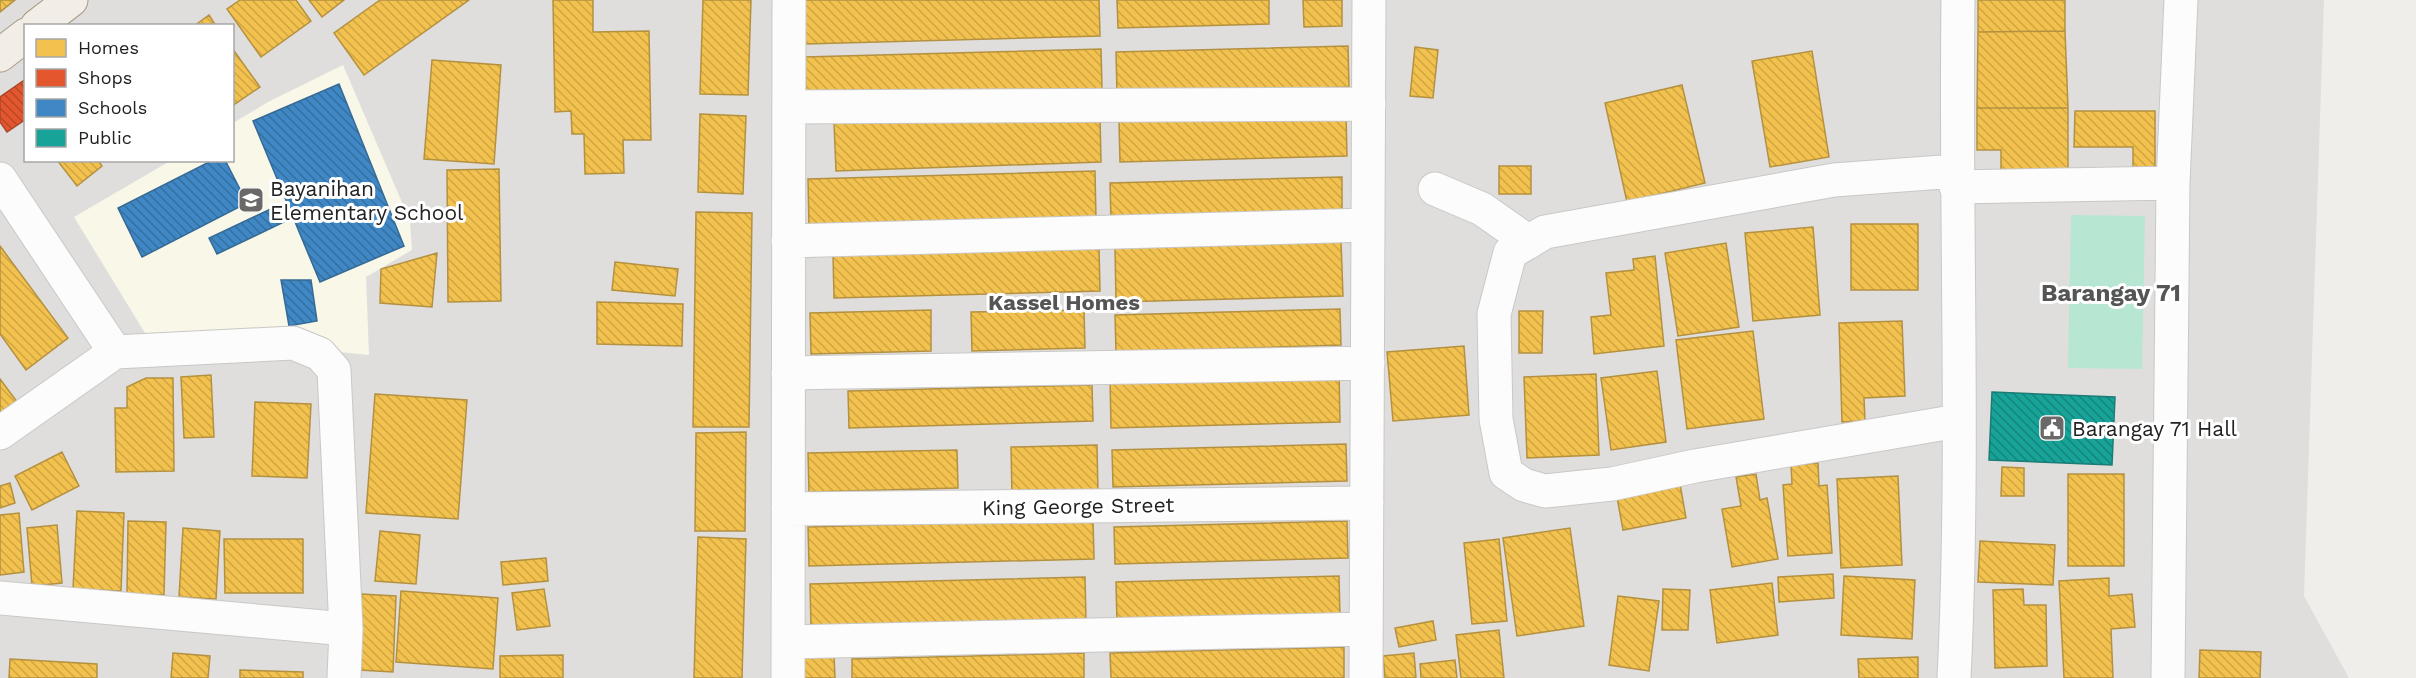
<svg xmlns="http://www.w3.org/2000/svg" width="2416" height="678" font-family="'Work Sans',sans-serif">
  <defs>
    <pattern id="homes-back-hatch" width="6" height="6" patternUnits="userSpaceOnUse" patternTransform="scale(1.5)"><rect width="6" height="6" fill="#f2c14e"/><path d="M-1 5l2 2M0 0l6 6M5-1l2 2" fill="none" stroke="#cfa644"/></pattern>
    <pattern id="shops-back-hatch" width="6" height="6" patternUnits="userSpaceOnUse" patternTransform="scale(1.5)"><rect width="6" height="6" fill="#e4572e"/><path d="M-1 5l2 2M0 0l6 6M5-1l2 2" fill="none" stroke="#b84827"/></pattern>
    <pattern id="schools-back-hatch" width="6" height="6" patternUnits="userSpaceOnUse" patternTransform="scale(1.5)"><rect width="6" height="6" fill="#3f88c5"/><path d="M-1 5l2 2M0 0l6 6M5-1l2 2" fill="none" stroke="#346fa0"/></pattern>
    <pattern id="public-back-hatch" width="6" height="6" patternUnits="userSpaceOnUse" patternTransform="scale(1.5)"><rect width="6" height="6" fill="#17a398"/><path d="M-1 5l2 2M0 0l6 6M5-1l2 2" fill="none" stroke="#14847c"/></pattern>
  </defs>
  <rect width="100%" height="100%" fill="#f0eeeb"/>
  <path fill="#dfdedc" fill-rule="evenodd" d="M0,0H2324L2304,596L2349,678H0ZM26,26H232V160H26Z"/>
  <path fill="#f8f7e8" d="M343,65L410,221L412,250L366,277L369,355L145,333L74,217L170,161L232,160L233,123L268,102Z"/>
  <path fill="#b7e6d2" d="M2071,215L2145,216L2142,369L2068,368Z"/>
  <path fill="url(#homes-back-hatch)" stroke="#b49141" stroke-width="1.5" d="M0,0H15L0,12Z
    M240,0H296L311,21L261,57L227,9Z
    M309,0H344L322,17Z
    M380,0H469L364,75L334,33Z
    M553,0H593V32L649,31L651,140H623L624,173L585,174L584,134H572L571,111L555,112Z
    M703,0H751L748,95L700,94Z
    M803,0H1099L1100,36L805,44Z
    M1117,0H1269V24L1118,28Z
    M1303,0H1342V26L1304,27Z
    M1978,0H2065V31L1978,32Z
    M209,15L216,26H194Z
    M2065,31L2068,108H1977L1978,32Z
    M1348,46L1349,87L1117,94L1116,52Z
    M1415,47L1438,50L1433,98L1410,96Z
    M232,48L260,87L232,106Z
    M1101,49L1102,89L806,96L805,57Z
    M1812,51L1829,157L1770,167L1752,61Z
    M432,60L501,65L494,164L424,159Z
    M1682,85L1705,183L1627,202L1605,103Z
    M1977,108H2068V179H2001V150H1977Z
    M2075,111H2155V171L2133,170V147H2074Z
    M700,114L746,116L743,194L698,192Z
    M1346,114L1347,156L1120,162L1119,121Z
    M1100,116L1101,162L836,171L834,122Z
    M57,160H98L102,166L77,186Z
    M1499,166H1531V194H1499Z
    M499,169L501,301L448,302L447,170Z
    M1095,171L1096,219L809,227L808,179Z
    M1342,177V214L1111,220L1110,183Z
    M696,212L752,213L749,427H693Z
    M1851,224H1918V290H1851Z
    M1813,227L1820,315L1753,321L1745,233Z
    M1341,241L1343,296L1116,302L1115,247Z
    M1726,243L1739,327L1678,336L1665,253Z
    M0,246L68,338L26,370L0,334Z
    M1099,248L1100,291L834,298L833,255Z
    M437,253L432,307L380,303L381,269Z
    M1655,256L1664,346L1594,354L1591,317L1611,315L1606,273L1634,270L1633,259Z
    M615,262L678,269L675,296L612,290Z
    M597,302L683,304L682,346L597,344Z
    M1340,309L1341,345L1116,352L1115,315Z
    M931,310V351L811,354L810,313Z
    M1084,310L1085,348L972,351L971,312Z
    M1519,311H1543L1542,353H1519Z
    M1902,321L1905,396L1864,398L1865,421L1842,422L1839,323Z
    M1753,331L1764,419L1687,429L1676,340Z
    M1464,346L1469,415L1393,421L1387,352Z
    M1339,371L1340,422L1111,428L1110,377Z
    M1657,371L1666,442L1611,450L1601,378Z
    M1596,374L1599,455L1527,458L1524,377Z
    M211,375L214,437L184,438L181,377Z
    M146,378H173L174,471L116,472L115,408H127V387Z
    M0,379L18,403L0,417Z
    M1092,385L1093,421L849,428L848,391Z
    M375,394L467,400L458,519L366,513Z
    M255,402L311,404L307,478L252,476Z
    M746,432L745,531H695L696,433Z
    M1346,444L1347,481L1113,487L1112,450Z
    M1097,445L1098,494L1012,496L1011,447Z
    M957,450L958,488L809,492L808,453Z
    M62,452L79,486L32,510L15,476Z
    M1818,463L1819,486L1827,485L1832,553L1788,556L1783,485L1792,484L1791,465Z
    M2002,467L2024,468V496H2001Z
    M1756,474L1760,500L1767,498L1778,559L1732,567L1722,509L1741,506L1736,477Z
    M2068,474H2124V566H2068Z
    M1898,476L1902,565L1841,568L1837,479Z
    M10,483L15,503L0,508V486Z
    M1680,484L1686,518L1623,530L1617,497Z
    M77,511L124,513L121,591L73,589Z
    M19,513L24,572L0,575V515Z
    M1093,519L1094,559L809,566L808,527Z
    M128,521L166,522L164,595L127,594Z
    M1347,521L1348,558L1115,564L1114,527Z
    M57,525L62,583L32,586L27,528Z
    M183,528L220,531L216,599L179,597Z
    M1570,528L1584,626L1517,636L1503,538Z
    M380,531L420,535L416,584L375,581Z
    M698,537L746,539L742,678H694Z
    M224,539H303V593H225Z
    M1499,539L1507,621L1472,624L1464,543Z
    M1980,541L2055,545L2053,585L1978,582Z
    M546,558L548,581L503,585L501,562Z
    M1833,574L1834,598L1779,602L1778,577Z
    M1339,576L1340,617L1117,624L1116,582Z
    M1844,576L1915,580L1912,639L1841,635Z
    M1085,577L1086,620L811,627L810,584Z
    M2109,578V596L2132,594L2135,627L2111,629L2113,678H2064L2059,581Z
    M1772,583L1778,635L1717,643L1710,590Z
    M544,589L550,626L517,630L512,593Z
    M1663,589L1690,590L1688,630H1662Z
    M2023,589L2024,605H2046L2047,666L1995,668L1993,590Z
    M401,591L498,598L493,669L396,662Z
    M361,594L396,596L393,672L359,670Z
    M1618,596L1659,601L1649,671L1609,665Z
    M1433,621L1436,640L1399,647L1395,628Z
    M1499,630L1504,678H1461L1456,635Z
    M1344,647V678H1111L1110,653Z
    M2200,650L2261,652L2260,678H2199Z
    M173,653L210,656L208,678H171Z
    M1084,653V678H852V659Z
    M1414,653L1416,678H1385L1383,656Z
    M563,655V678H500V656Z
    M834,655L835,678H804L803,656Z
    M1918,657V678H1859L1858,659Z
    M10,659L97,664V678H9Z
    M1455,660L1457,678H1421L1420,664Z
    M240,670L303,672V678H240Z"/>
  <path fill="url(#shops-back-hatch)" stroke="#aa472a" stroke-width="1.5" d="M26,79V119L7,132L0,122V97Z"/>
  <path fill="url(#schools-back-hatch)" stroke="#366994" stroke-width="1.5" d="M339,84L404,246L320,282L253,121Z
    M213,160H225L247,203L142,257L118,208Z
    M277,206L284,222L217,254L209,238Z
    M281,280H311L317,321L289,326Z"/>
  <path fill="url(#public-back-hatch)" stroke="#1a7c75" stroke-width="1.5" d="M1992,392L2115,397L2112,465L1989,460Z"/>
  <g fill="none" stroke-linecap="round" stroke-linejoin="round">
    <g stroke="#c9c8c7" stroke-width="35">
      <path id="street" d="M789,107L1369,104
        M1956,171L1834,180L1545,232L1510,253L1494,314L1496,419L1506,473L1524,485L1545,491L1612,484L1695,466L1958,421
        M0,179L115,352L0,433
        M1956,187L2173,183L2181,0
        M1435,189L1482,209L1529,242
        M788,241L1368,225
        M115,352L293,343L320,354L334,370L346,629L344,678
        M788,373L1368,363
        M788,509L1367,503
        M0,598L346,629
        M788,642L1366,629
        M788,678L789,0
        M1366,678L1369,0
        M1954,678C1965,452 1955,226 1958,0
        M2168,678L2173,183"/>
    </g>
    <g stroke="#a79c86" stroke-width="35">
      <path id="primary" d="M37,26L71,0
        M0,55L26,35"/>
    </g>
    <use href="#street" stroke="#fdfcfc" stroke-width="33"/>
    <use href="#primary" stroke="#f3ede7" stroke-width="33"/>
  </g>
  <defs>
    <g id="school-square" transform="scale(1.35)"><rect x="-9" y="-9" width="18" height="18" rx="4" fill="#6a6968" stroke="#fff"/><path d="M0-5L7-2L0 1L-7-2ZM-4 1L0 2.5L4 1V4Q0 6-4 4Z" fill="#fff"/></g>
    <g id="civic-square" transform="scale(1.35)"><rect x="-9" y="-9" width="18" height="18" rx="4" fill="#6a6968" stroke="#fff"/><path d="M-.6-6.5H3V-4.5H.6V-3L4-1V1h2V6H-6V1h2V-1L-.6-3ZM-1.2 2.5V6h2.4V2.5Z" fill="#fff"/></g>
  </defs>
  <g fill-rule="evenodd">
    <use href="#school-square" x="251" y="200"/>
    <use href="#civic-square" x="2052" y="428"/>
  </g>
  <g text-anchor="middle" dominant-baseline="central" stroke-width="6" stroke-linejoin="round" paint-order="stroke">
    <g font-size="21" fill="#222" stroke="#fff" text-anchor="start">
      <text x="270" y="188">Bayanihan<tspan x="270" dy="24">Elementary School</tspan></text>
      <text x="2072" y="428">Barangay 71 Hall</text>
    </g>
    <g font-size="21" fill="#222" stroke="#fff">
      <text transform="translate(1078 506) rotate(-1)">King George Street</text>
    </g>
    <g font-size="22" font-weight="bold" fill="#555" stroke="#fff">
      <text x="1064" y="302">Kassel Homes</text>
    </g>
    <g font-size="24" font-weight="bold" fill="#555" stroke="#fff">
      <text x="2111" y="293">Barangay 71</text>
    </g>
  </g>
  <rect x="24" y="24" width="210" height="138" fill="#ffffff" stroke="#a7a7a7" stroke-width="1.5"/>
  <rect x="36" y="39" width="30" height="18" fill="#f2c14e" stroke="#a7a7a7" stroke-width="1.5"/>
  <text x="78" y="54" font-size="18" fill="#222222">Homes</text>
  <rect x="36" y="69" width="30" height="18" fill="#e4572e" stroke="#a7a7a7" stroke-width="1.5"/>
  <text x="78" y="84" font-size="18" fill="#222222">Shops</text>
  <rect x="36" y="99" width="30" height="18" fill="#3f88c5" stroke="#a7a7a7" stroke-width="1.5"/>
  <text x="78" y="114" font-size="18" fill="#222222">Schools</text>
  <rect x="36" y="129" width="30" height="18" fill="#17a398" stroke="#a7a7a7" stroke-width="1.5"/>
  <text x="78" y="144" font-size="18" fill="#222222">Public</text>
</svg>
